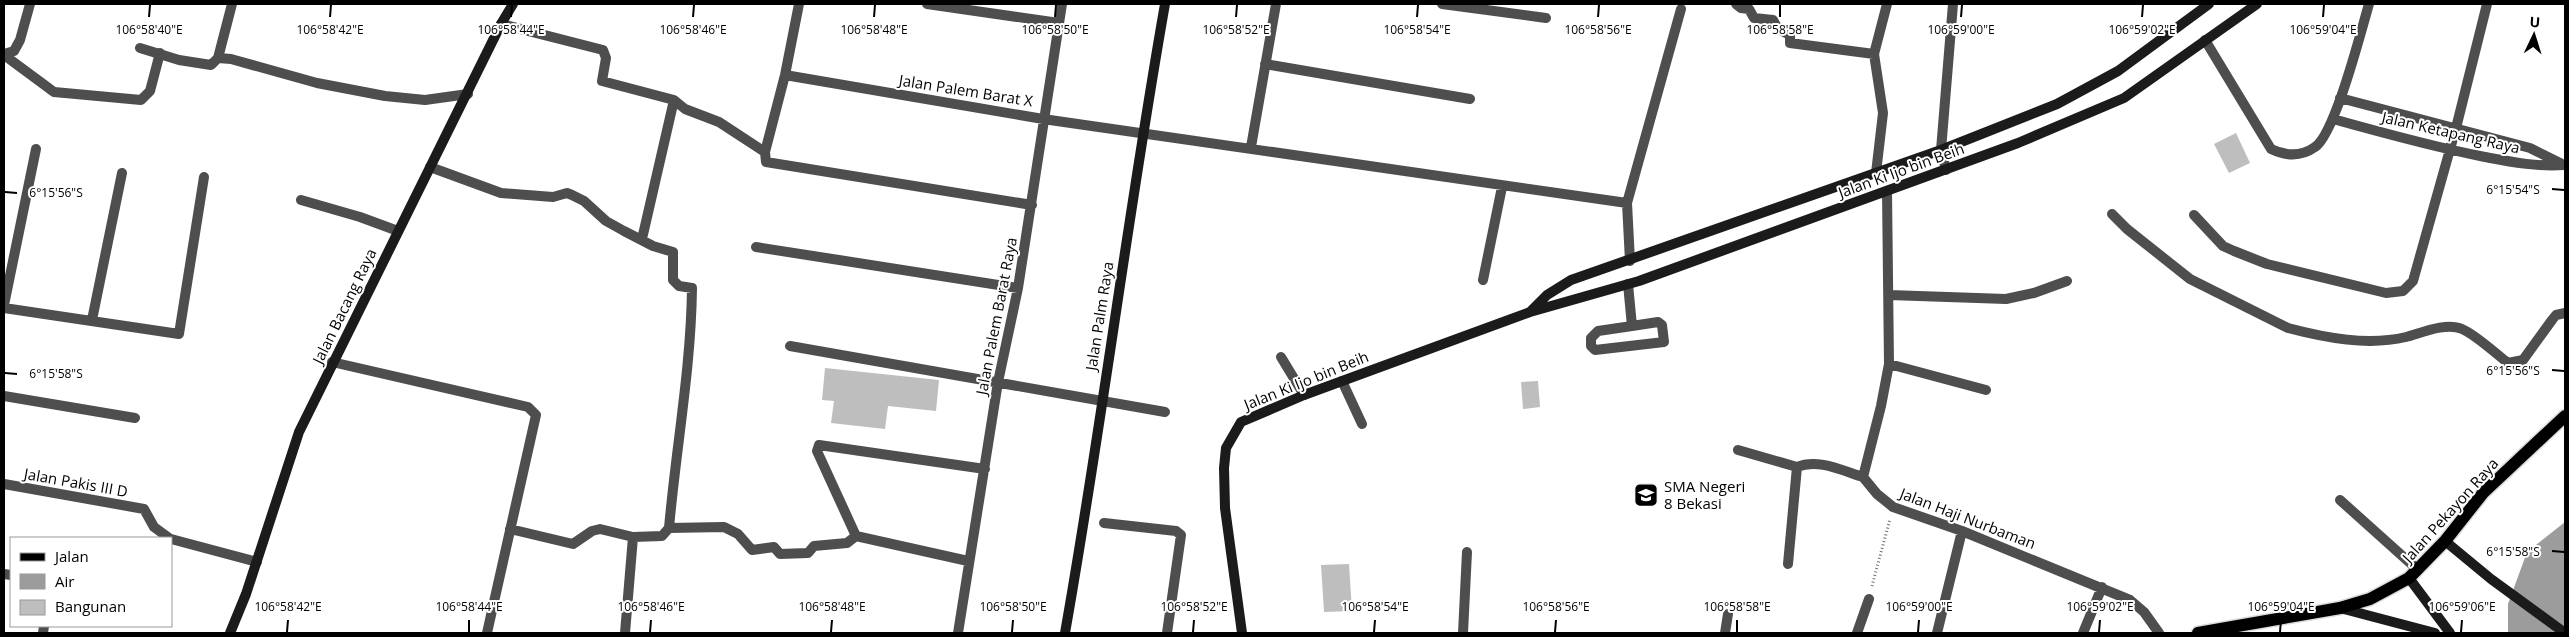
<svg xmlns="http://www.w3.org/2000/svg" width="2569" height="637" font-family="'Open Sans',sans-serif">
  <rect width="100%" height="100%" fill="#fff"/>
  <path fill="#9c9c9c" d="M2565,522V633H2508V604L2527,552Z"/>
  <path fill="#bebebe" d="M2236,133L2250,163L2229,173L2214,144Z
    M825,368L939,380L936,411L888,406L885,429L831,423L834,401L822,400Z
    M1538,381L1540,407L1523,409L1521,382Z
    M1349,564L1352,611L1324,612L1321,565Z"/>
  <g fill="none" stroke-linecap="round" stroke-linejoin="round">
    <g stroke="#dbdbdb" stroke-width="15">
      <path id="primary" d="M2198,633L2340,608L2370,599L2409,578L2445,541L2483,493L2565,416"/>
    </g>
    <path stroke="#707070" stroke-width="3" stroke-dasharray="1 2.5" stroke-linecap="butt" d="M1872,586L1890,519"/>
    <path stroke="#4e4e4e" stroke-width="10" d="M1874,54L1887,4
      M4,55L54,92L141,100L150,91L160,53
      M1628,284L1632,326L1658,322L1662,325L1664,342L1595,350L1591,346V338L1598,331L1632,326"/>
    <path stroke="#4e4e4e" stroke-width="10" d="M799,4L785,75L765,152L766,162L1032,205
      M927,4L1059,23
      M1442,4L1546,18
      M1736,4L1741,8L1749,9L1754,18L1773,20L1778,29L1790,35V43L1874,54L1883,113L1876,173
      M501,24L603,50L606,58L602,81L674,100L685,109L719,122L765,152
      M2205,40L2271,149C2286,156 2301,157 2315,147C2335,134 2361,31 2369,4
      M140,48L179,60L211,65L218,58L231,59L317,83L385,96L425,100L468,94
      M4,54L14,51L20,40L30,4
      M218,58L232,4
      M1265,64L1470,99
      M785,75L1043,119L1627,203
      M2340,98L2530,148L2564,165
      M2333,119C2383,133 2434,147 2485,157C2512,162 2537,167 2564,165
      M1251,147L1276,4
      M430,167L501,193L553,197L567,193L572,195L584,201L606,221L624,231L653,246L673,252V280L679,286L692,288C691,369 676,448 669,528
      M1946,170L1941,150L1953,4
      M1887,191L1889,364L1881,406L1863,477L1877,494L1893,507L1962,531L2130,600L2144,612L2159,633
      M301,200L360,217L398,231
      M2112,214L2127,229L2190,279L2288,328C2326,338 2368,346 2406,337C2421,333 2446,322 2462,329C2476,335 2495,353 2508,363L2523,360L2552,320L2556,315L2565,313
      M2194,215L2223,246L2234,251L2267,264L2386,293L2403,291L2413,281L2456,128L2487,4
      M642,239L674,100
      M756,247L1018,288
      M1630,261L1627,203L1681,9
      M1483,280L1502,187
      M1889,295L2006,299L2034,293L2067,281
      M4,305L36,149
      M4,308L179,334L204,177
      M92,320L122,173
      M790,346L1165,412
      M1281,357L1304,395
      M332,362L528,407L536,415L487,633
      M1889,364L1986,390
      M1342,381L1362,424
      M4,396L135,418
      M1738,450L1797,467C1818,458 1843,471 1863,477
      M4,484L144,509L154,527L169,538
      M2340,500L2418,570
      M1104,523L1176,531L1181,535L1167,633
      M510,529L573,544L592,531L600,529L633,537L662,536L669,528L724,527L738,534L752,550L774,547L780,554L808,553L814,546L847,543L856,536
      M856,536L817,451L819,445L985,469
      M856,536L968,561
      M171,539L257,562
      M1788,564L1797,467
      M4,574L11,575
      M43,633L44,626
      M625,633L633,537
      M958,633L998,382L1018,288L1062,4
      M1463,633L1467,552
      M1725,633L1728,614
      M1857,633L1869,599
      M1937,633L1962,531
      M2083,633L2102,587"/>
    <path stroke="#1b1b1b" stroke-width="10" d="M1531,311L1547,295L1571,280L1941,150L2057,104L2118,71L2209,4
      M2445,541L2491,579L2565,633
      M2409,578L2450,633
      M2340,608L2435,633
      M230,633L246,594L299,432L501,24L513,4
      M1065,633C1102,424 1128,213 1165,4
      M1242,633L1225,508L1224,468L1226,448L1241,422L1304,395L1530,312L1639,281L2018,143L2124,98L2257,4"/>
    <use href="#primary" stroke="#000" stroke-width="12"/>
  </g>
  <path fill="none" stroke="#000" stroke-width="2" d="M149,17L150,5M330,17L331,5M511,17L512,5M693,17L694,5M874,17L875,5M1055,17L1056,5M1236,17L1237,5M1417,17L1418,5M1598,17L1599,5M1780,17V5M1961,17L1962,5M2142,17L2143,5M2323,17L2324,5M2552,189L2564,190M5,192L17,193M2552,370L2564,371M5,373L17,374M2552,551L2564,552M287,632L288,620M469,632V620M650,632L651,620M831,632L832,620M1012,632L1013,620M1193,632L1194,620M1374,632L1375,620M1555,632L1556,620M1737,632V620M1918,632L1919,620M2099,632L2100,620M2280,632L2281,620M2461,632L2462,620"/>
  <defs>
    <g id="school-square" transform="scale(1.25)"><rect x="-9" y="-9" width="18" height="18" rx="4" fill="#000" stroke="#fff"/><path d="M0-5L7-2L0 1L-7-2ZM-4 1L0 2.5L4 1V4Q0 6-4 4Z" fill="#fff"/></g>
  </defs>
  <g fill-rule="evenodd">
    <use href="#school-square" x="1646" y="495"/>
  </g>
  <g text-anchor="middle" dominant-baseline="central" stroke-width="4" stroke-linejoin="round" paint-order="stroke">
    <g font-size="15" fill="#000" stroke="#fff">
      <text transform="translate(966 90) rotate(9)">Jalan Palem Barat X</text>
      <text transform="translate(2451 132) rotate(13)">Jalan Ketapang Raya</text>
      <text transform="translate(1901 170) rotate(-20)">Jalan Ki Ijo bin Beih</text>
      <text transform="translate(344 306) rotate(-64)">Jalan Bacang Raya</text>
      <text transform="translate(996 316) rotate(-79)">Jalan Palem Barat Raya</text>
      <text transform="translate(1099 316) rotate(-81)">Jalan Palm Raya</text>
      <text transform="translate(1306 380) rotate(-22)">Jalan Ki Ijo bin Beih</text>
      <text transform="translate(76 482) rotate(10)">Jalan Pakis III D</text>
      <text transform="translate(2450 510) rotate(-48)">Jalan Pekayon Raya</text>
      <text transform="translate(1968 518) rotate(21)">Jalan Haji Nurbaman</text>
    </g>
    <g font-size="15" fill="#000" stroke="#fff" text-anchor="start">
      <text x="1664" y="486">SMA Negeri<tspan x="1664" dy="17">8 Bekasi</tspan></text>
    </g>
  </g>
  <g font-size="12" text-anchor="middle" fill="#000" stroke="#fff" stroke-width="4" stroke-linejoin="round" paint-order="stroke">
    <text x="149" y="34">106°58'40"E</text>
    <text x="330" y="34">106°58'42"E</text>
    <text x="511" y="34">106°58'44"E</text>
    <text x="693" y="34">106°58'46"E</text>
    <text x="874" y="34">106°58'48"E</text>
    <text x="1055" y="34">106°58'50"E</text>
    <text x="1236" y="34">106°58'52"E</text>
    <text x="1417" y="34">106°58'54"E</text>
    <text x="1598" y="34">106°58'56"E</text>
    <text x="1780" y="34">106°58'58"E</text>
    <text x="1961" y="34">106°59'00"E</text>
    <text x="2142" y="34">106°59'02"E</text>
    <text x="2323" y="34">106°59'04"E</text>
    <text x="2513" y="194">6°15'54"S</text>
    <text x="56" y="197">6°15'56"S</text>
    <text x="2513" y="375">6°15'56"S</text>
    <text x="56" y="378">6°15'58"S</text>
    <text x="2513" y="556">6°15'58"S</text>
    <text x="288" y="611">106°58'42"E</text>
    <text x="469" y="611">106°58'44"E</text>
    <text x="651" y="611">106°58'46"E</text>
    <text x="832" y="611">106°58'48"E</text>
    <text x="1013" y="611">106°58'50"E</text>
    <text x="1194" y="611">106°58'52"E</text>
    <text x="1375" y="611">106°58'54"E</text>
    <text x="1556" y="611">106°58'56"E</text>
    <text x="1737" y="611">106°58'58"E</text>
    <text x="1919" y="611">106°59'00"E</text>
    <text x="2100" y="611">106°59'02"E</text>
    <text x="2281" y="611">106°59'04"E</text>
    <text x="2462" y="611">106°59'06"E</text>
  </g>
  <rect width="2569" height="637" fill="none" stroke="#000000" stroke-width="10"/>
  <rect x="10" y="537" width="162" height="90" fill="#ffffff" stroke="#999999"/>
  <rect x="20" y="553" width="25" height="8" fill="#000000" stroke="#999999"/>
  <text x="55" y="562" font-size="15" fill="#000000">Jalan</text>
  <rect x="20" y="574" width="25" height="15" fill="#9c9c9c" stroke="#999999"/>
  <text x="55" y="587" font-size="15" fill="#000000">Air</text>
  <rect x="20" y="600" width="25" height="15" fill="#bebebe" stroke="#999999"/>
  <text x="55" y="612" font-size="15" fill="#000000">Bangunan</text>
  <g transform="translate(2534 35) rotate(4)" stroke="#ffffff" stroke-width="4" paint-order="stroke">
  <path d="M0-4L9 19L0 12L-9 19Z" fill="#000000"/>
  <text y="-8" font-size="14" font-weight="bold" text-anchor="middle" fill="#000000">U</text>
  </g>
</svg>
